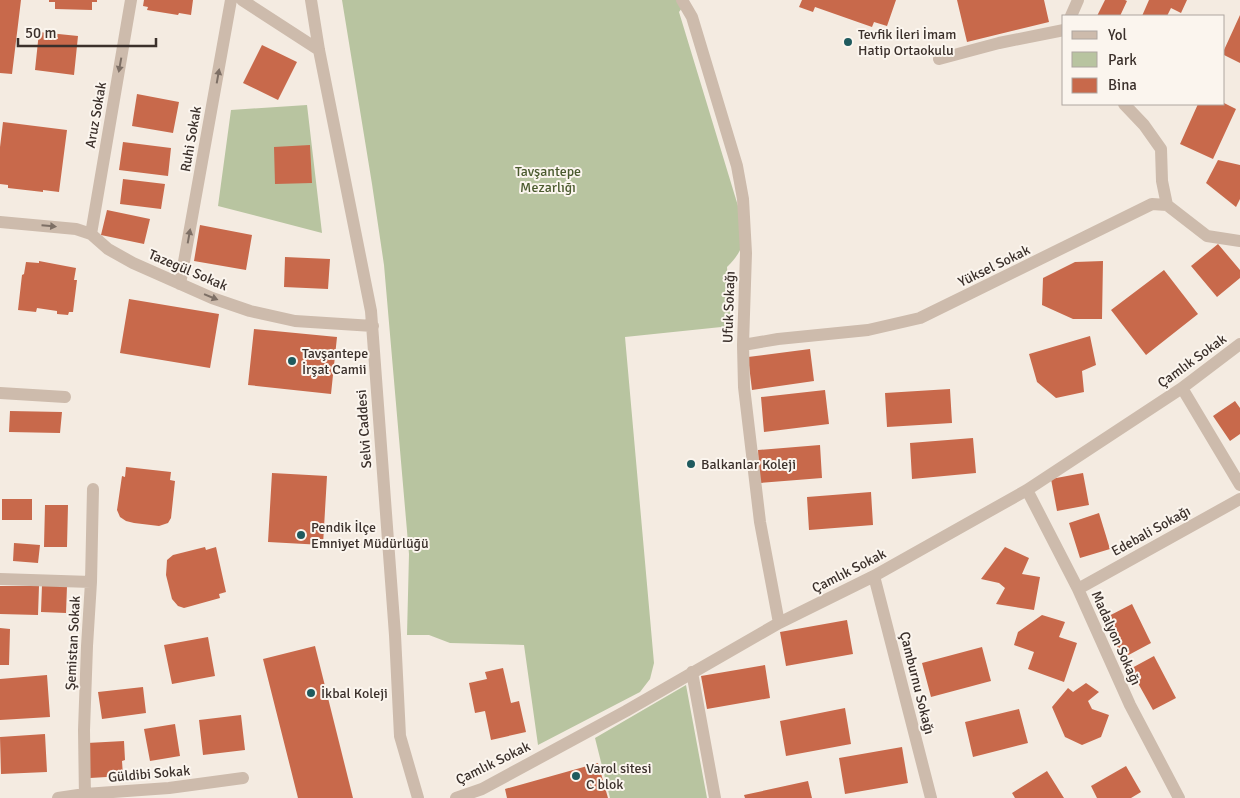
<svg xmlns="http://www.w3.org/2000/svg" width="1240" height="798" font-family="Signika,sans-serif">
  <rect width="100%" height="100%" fill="#f4ebe1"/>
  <path fill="#b8c4a0" d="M342,0H688L679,12L745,229C744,246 739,255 727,267L731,326L625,337L654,663L650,679L640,692L538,745L524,645L450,643L429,635H407L409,554L384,265L372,184Z
    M307,105L322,233L218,206L231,110Z
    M686,685L707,798H610L595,738Z"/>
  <path fill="#c8694b" d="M0,0H21L12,74L0,73Z
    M49,0H97V2H92V10L55,9V2H49Z
    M144,0H193L191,15L179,13L178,15L147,10L148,7L143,6Z
    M802,0H896L887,26L874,22L872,27L815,7L813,12L799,7Z
    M957,0H1044L1049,22L967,42Z
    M1105,0H1125L1127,1L1120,16H1097Z
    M1149,0H1187L1181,13L1171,8L1167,16H1142Z
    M1240,15V63L1224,55V50Z
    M39,32L78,36L74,75L35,70Z
    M262,45L297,62L278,100L243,83Z
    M137,94L179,102L173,133L132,126Z
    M1224,103L1236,109L1213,159L1180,144L1198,104Z
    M3,122L67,130L59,192L43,190V192L8,188V185L0,184V147Z
    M123,142L171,148L168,176L119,170Z
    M310,145L312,183L275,184L274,147Z
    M1218,160L1240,165V199L1236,207L1206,183Z
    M123,179L165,184L161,209L120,204Z
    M107,210L150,219L144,244L101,235Z
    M200,225L252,235L246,270L194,261Z
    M1218,244L1240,270V278L1217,297L1191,266Z
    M285,257L330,259L328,289L284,287Z
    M39,261L76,268L74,280H77L73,312H69L68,315L57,314V311L37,308L36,312L18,310L22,275L24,274L26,262L39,263Z
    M1103,261L1102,319H1073L1042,305L1043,278L1075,262Z
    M1164,270L1198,314L1146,355L1111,310Z
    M129,299L219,314L210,368L120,353Z
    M254,329L337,337L331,394L248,385Z
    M1090,336L1096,365L1082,371L1084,392L1056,398L1037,382L1029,354Z
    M810,349L814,381L752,390L748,357Z
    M950,389L952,423L887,427L885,393Z
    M825,390L829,424L764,432L761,397Z
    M1235,401L1240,408V434L1230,441L1213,416Z
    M10,411L62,412L60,433L9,432Z
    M973,438L976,473L912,479L910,443Z
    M820,445L822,478L760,483L758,450Z
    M126,467L171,472L170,480L175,481L171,518L168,523L159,526L134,523L126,521L120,517L117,510L122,476L125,477Z
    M272,473L327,476L323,545L268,542Z
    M1083,473L1089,505L1057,511L1051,479Z
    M871,492L873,525L809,530L807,497Z
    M2,499H32V520H2Z
    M45,505H68L67,547H44Z
    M1099,513L1110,549L1080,558L1069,523Z
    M14,543L40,545L38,563L13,561Z
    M205,547L206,550L216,547L226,592L219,594L220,598L184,608L178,606L172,599L166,575L167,560L173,555Z
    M1005,547L1029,558L1022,574L1040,577L1034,610L996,604L1005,588L999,583L981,579Z
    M42,585L67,586L66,613L41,612Z
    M0,586H39L38,615L0,614Z
    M1132,604L1151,643L1123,658L1103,619Z
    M1042,615L1065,622L1059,637L1077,643L1064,682L1028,669L1034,652L1014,645L1018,632Z
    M847,620L853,654L786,666L780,632Z
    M0,628L10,629L9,665H0Z
    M208,637L215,676L172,684L164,645Z
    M315,646L353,798H298L263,659Z
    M982,647L991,681L931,697L922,663Z
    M1154,656L1176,698L1153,710L1130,669Z
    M765,665L770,698L707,709L701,676Z
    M503,668L511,703L519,701L526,732L491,740L485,711L475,713L469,683L487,679L485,672Z
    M47,675L50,717L0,720V679Z
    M1086,683L1099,692L1088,701L1092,709L1109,715L1101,737L1082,745L1065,737L1052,707L1068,688L1073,692Z
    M143,687L146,713L102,719L98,692Z
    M845,708L851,744L786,756L780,721Z
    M1019,709L1028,743L973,757L965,722Z
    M241,715L245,750L203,755L199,720Z
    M175,724L180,756L150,761L144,729Z
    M45,734L47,772L1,774L0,737Z
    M124,741L125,760L122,761L123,776L90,778L87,743Z
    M902,747L908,783L845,794L839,758Z
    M598,763L608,798H507L505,789Z
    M1126,766L1141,792L1131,798H1097L1091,786Z
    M1047,771L1064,798H1015L1012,793Z
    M808,781L812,798H745L744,795Z"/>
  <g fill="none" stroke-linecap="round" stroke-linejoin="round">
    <path stroke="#cdbbac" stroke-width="12" d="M242,0L319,50
      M311,0L319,50L371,311L395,635L400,736L418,798
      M682,0L692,17L737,166L743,199L746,253L743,345L744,387L760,522L779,623
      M1071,16L1078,0
      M939,59L999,43L1064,30
      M1124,104L1144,125L1161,149L1162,181L1167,205
      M0,222L76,229L91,234L108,249L133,263L212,298L250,311L295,321L373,326
      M91,234L131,0
      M180,284L231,0
      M743,345L778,339L868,330L920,318L1152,204L1167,205L1207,236L1240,241
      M1182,388L1240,485
      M0,393L65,397
      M1027,490L1078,589L1130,705L1179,798
      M874,576L931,798
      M0,579L91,582
      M1078,589L1240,499
      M692,672L715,798
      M58,798L85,794L169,788L243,778
      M85,798L84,730L87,646L91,582L93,489
      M456,798L482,789L626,711L779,623L874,576L1027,490L1182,388L1240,344"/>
  </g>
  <defs><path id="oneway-solid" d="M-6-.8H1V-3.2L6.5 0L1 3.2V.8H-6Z" transform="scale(1.25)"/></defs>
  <g fill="#7d6f65">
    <use href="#oneway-solid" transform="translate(120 65) rotate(100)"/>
    <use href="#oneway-solid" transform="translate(218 76) rotate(-80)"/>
    <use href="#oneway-solid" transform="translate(49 226) rotate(5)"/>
    <use href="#oneway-solid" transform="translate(189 236) rotate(-80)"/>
    <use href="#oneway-solid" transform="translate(211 297) rotate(22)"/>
  </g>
  <g fill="#1f5a5e" stroke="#fbf5ee" stroke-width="2">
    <circle cx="848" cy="42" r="5"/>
    <circle cx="292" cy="361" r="5"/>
    <circle cx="691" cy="464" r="5"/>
    <circle cx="301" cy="535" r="5"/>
    <circle cx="311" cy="693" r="5"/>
    <circle cx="576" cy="776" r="5"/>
  </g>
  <g text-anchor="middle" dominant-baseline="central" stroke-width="4" stroke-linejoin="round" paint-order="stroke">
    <g font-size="14" fill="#3b302b" stroke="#fbf5ee" text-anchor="start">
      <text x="858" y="34">Tevfik İleri İmam<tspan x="858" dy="16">Hatip Ortaokulu</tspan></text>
      <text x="302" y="353">Tavşantepe<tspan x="302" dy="16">İrşat Camii</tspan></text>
      <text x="701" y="464">Balkanlar Koleji</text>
      <text x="311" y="527">Pendik İlçe<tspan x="311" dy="16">Emniyet Müdürlüğü</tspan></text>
      <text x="321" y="693">İkbal Koleji</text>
      <text x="586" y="768">Varol sitesi<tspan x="586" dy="16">C blok</tspan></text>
    </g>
    <g font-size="14" fill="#3b302b" stroke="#fbf5ee">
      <text transform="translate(96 115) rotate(-80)">Aruz Sokak</text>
      <text transform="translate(191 139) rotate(-80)">Ruhi Sokak</text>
      <text transform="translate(994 266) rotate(-26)">Yüksel Sokak</text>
      <text transform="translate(188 270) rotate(23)">Tazegül Sokak</text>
      <text transform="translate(729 307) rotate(-88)">Ufuk Sokağı</text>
      <text transform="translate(1192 361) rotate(-36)">Çamlık Sokak</text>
      <text transform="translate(364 429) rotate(-94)">Selvi Caddesi</text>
      <text transform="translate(1151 531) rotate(-29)">Edebali Sokağı</text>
      <text transform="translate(849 571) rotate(-27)">Çamlık Sokak</text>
      <text transform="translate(1116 638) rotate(66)">Madalyon Sokağı</text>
      <text transform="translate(73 643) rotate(-87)">Şemistan Sokak</text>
      <text transform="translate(917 683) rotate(76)">Çamburnu Sokağı</text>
      <text transform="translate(493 763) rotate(-26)">Çamlık Sokak</text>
      <text transform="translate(149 774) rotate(-5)">Güldibi Sokak</text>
    </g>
    <g font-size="14" fill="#4a5a2e" stroke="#fbf5ee">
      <text x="548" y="171">Tavşantepe<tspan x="548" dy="16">Mezarlığı</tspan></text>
    </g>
  </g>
  <rect x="1062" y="15" width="162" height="90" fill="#fbf5ee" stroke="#aea6a0"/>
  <rect x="1072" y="31" width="25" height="8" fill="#cdbbac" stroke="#aea6a0"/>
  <text x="1108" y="40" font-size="15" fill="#3b302b">Yol</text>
  <rect x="1072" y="52" width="25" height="15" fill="#b8c4a0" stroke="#aea6a0"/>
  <text x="1108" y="65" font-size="15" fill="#3b302b">Park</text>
  <rect x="1072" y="78" width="25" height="15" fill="#c8694b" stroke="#aea6a0"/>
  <text x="1108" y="90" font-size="15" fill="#3b302b">Bina</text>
  <path d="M18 38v8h138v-8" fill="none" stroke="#3b302b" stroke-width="2.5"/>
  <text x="25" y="38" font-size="15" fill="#3b302b" stroke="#fbf5ee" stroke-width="4" paint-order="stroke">50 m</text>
</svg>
